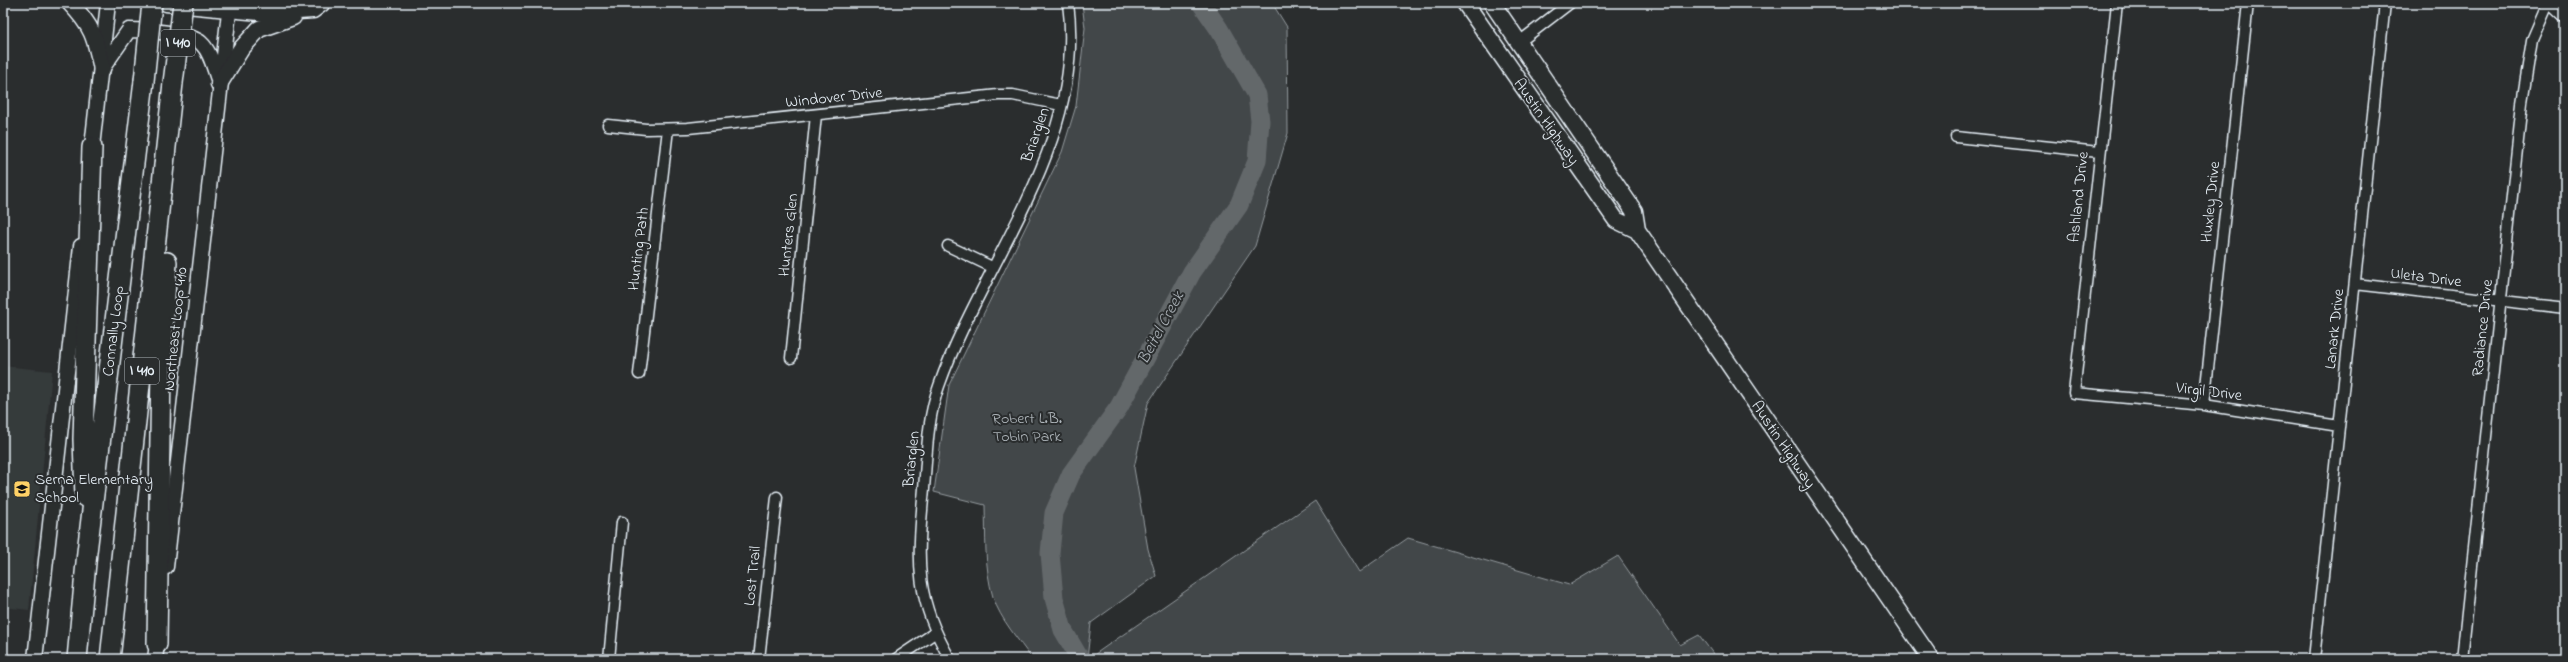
<svg xmlns="http://www.w3.org/2000/svg" width="2568" height="662" font-family="'Indie Flower',sans-serif">
  <rect width="100%" height="100%" fill="#2a2d2e"/>
  <filter id="ink" filterUnits="userSpaceOnUse"><feTurbulence type="fractalNoise" baseFrequency=".025" numOctaves="2"/><feDisplacementMap in="SourceGraphic" scale="8" xChannelSelector="R" yChannelSelector="G"/><feConvolveMatrix kernelMatrix="1 2 1 2 8 2 1 2 1" color-interpolation-filters="sRGB"/></filter>
  <g filter="url(#ink)">
    <path fill="#363a3b" d="M3,366L52,371L29,610L3,607Z"/>
    <path fill="#424648" stroke="#959ca0" d="M1082,3H1272L1287,27L1288,133L1255,246L1148,403L1134,468L1148,549L1156,576L1091,623L1087,659H1032C1019,640 1000,619 993,597C984,567 986,536 985,505L934,492L949,385L1062,152L1076,106L1085,28Z
      M1315,501L1359,572L1408,538L1569,585L1618,556L1680,645L1699,635L1717,659H1088Z"/>
    <g fill="none" stroke-linecap="round" stroke-linejoin="round">
      <path stroke="#63686b" stroke-width="19" d="M1080,659L1063,630L1054,598L1050,553L1054,513L1071,474L1119,407L1192,272L1239,205L1257,161L1260,121L1257,95L1219,29L1201,3"/>
      <g stroke="#e8f1f8" stroke-width="13">
        <path id="street" d="M2117,3L2074,393L2204,405L2339,426
          M2550,3L2565,17
          M1518,43L1570,3
          M608,125L646,129L688,128L998,95H1013L1061,105
          M1956,137L2099,152
          M948,246L992,267
          M2355,284L2565,308
          M791,358L816,115
          M639,374L668,129
          M2204,405L2248,3
          M609,659L622,522
          M759,659L777,497
          M896,659L936,632
          M950,659C916,600 917,564 923,499C927,462 926,421 939,386C983,260 1087,144 1068,3
          M2314,659L2385,3
          M2462,659L2522,103L2532,40L2548,3"/>
      </g>
      <g stroke="#e8f1f8" stroke-width="17">
        <path id="secondary" d="M104,66L129,30C143,30 191,33 201,43C211,52 214,69 219,82
          M91,156L108,3
          M166,567L230,3
          M35,659L81,246
          M155,659L158,636"/>
      </g>
      <g stroke="#e8f1f8" stroke-width="19">
        <path id="primary" d="M70,3C93,27 95,37 102,69
          M166,3L268,13L313,10L322,3
          M1465,3L1616,220L1637,230
          M1492,3L1634,211L1637,230L1931,659
          M219,84L241,49L259,29L293,17"/>
      </g>
      <g stroke="#e8f1f8" stroke-width="22">
        <path id="highway" d="M85,497L83,439L92,147
          M157,644L161,366L167,262
          M77,659L87,552L144,81
          M110,659L173,83"/>
      </g>
      <use href="#street" stroke="#2a2d2e" stroke-width="10"/>
      <use href="#secondary" stroke="#2a2d2e" stroke-width="14"/>
      <use href="#primary" stroke="#2a2d2e" stroke-width="16"/>
      <use href="#highway" stroke="#2a2d2e" stroke-width="19"/>
      <g stroke="#e8f1f8" stroke-width="22" stroke-linecap="butt">
        <path id="highway-bridge" d="M144,81L152,3
          M173,83L183,3"/>
      </g>
      <use href="#highway-bridge" stroke="#2a2d2e" stroke-width="19"/>
    </g>
  </g>
  <defs>
    <g id="school-square" transform="scale(0.9)"><rect x="-9" y="-9" width="18" height="18" rx="4" fill="#ffd166" stroke="#2a2d2e"/><path d="M0-5L7-2L0 1L-7-2ZM-4 1L0 2.5L4 1V4Q0 6-4 4Z" fill="#111"/></g>
  </defs>
  <g fill-rule="evenodd">
    <use href="#school-square" x="22" y="489"/>
  </g>
  <g text-anchor="middle" dominant-baseline="central" stroke-width="4" stroke-linejoin="round" paint-order="stroke">
    <g fill="#2a2d2e" stroke="#afb6bb" stroke-width="1">
      <rect x="161" y="30" width="34" height="26" rx="3"/>
      <rect x="125" y="358" width="34" height="26" rx="3"/>
    </g>
    <g font-size="15" font-weight="bold" fill="#e8f1f8">
      <text x="178" y="43">I 410</text>
      <text x="142" y="371">I 410</text>
    </g>
    <g font-size="16" fill="#e8f1f8" stroke="#2a2d2e">
      <text transform="translate(834 98) rotate(-6)">Windover Drive</text>
      <text transform="translate(1546 122) rotate(55)">Austin Highway</text>
      <text transform="translate(1036 135) rotate(-71)">Briarglen</text>
      <text transform="translate(2079 197) rotate(-84)">Ashland Drive</text>
      <text transform="translate(2211 202) rotate(-84)">Huxley Drive</text>
      <text transform="translate(789 235) rotate(-84)">Hunters Glen</text>
      <text transform="translate(639 249) rotate(-83)">Hunting Path</text>
      <text transform="translate(2426 278) rotate(7)">Uleta Drive</text>
      <text transform="translate(2483 328) rotate(-84)">Radiance Drive</text>
      <text transform="translate(176 329) rotate(-84)">Northeast Loop 410</text>
      <text transform="translate(2335 329) rotate(-84)">Lanark Drive</text>
      <text transform="translate(114 331) rotate(-83)">Connally Loop</text>
      <text transform="translate(2209 392) rotate(7)">Virgil Drive</text>
      <text transform="translate(1783 445) rotate(56)">Austin Highway</text>
      <text transform="translate(912 459) rotate(-84)">Briarglen</text>
      <text transform="translate(753 576) rotate(-84)">Lost Trail</text>
    </g>
    <g font-size="16" fill="#aeb5ba" stroke="#2a2d2e">
      <text x="1027" y="419">Robert L.B.<tspan x="1027" dy="18">Tobin Park</tspan></text>
    </g>
    <g font-size="16" fill="#e8f1f8" stroke="#2a2d2e" text-anchor="start">
      <text x="35" y="480">Serna Elementary<tspan x="35" dy="18">School</tspan></text>
    </g>
    <g font-size="17" font-style="italic" fill="#acb3b9" stroke="#2a2d2e">
      <text transform="translate(1161 328) rotate(-62)">Beitel Creek</text>
    </g>
  </g>
  <rect width="2568" height="662" fill="none" stroke="#2a2d2e" stroke-width="16"/>
  <rect x="8" y="8" width="2552" height="646" fill="none" stroke="#e8f1f8" stroke-width="1.5" filter="url(#ink)"/>
</svg>
